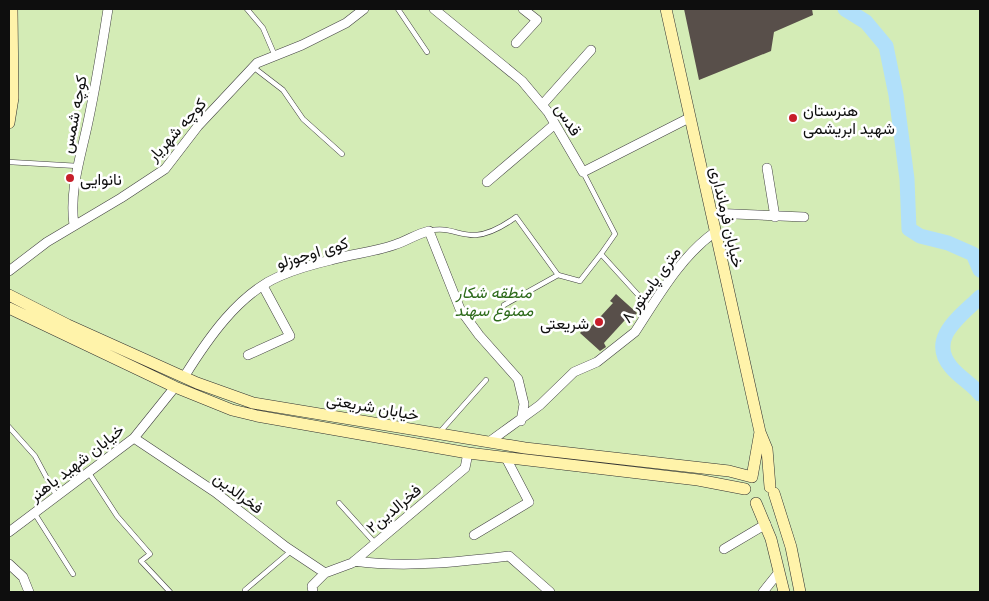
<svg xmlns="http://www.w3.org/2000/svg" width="989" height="601" font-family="'Playfair Display',Vazirmatn,serif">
  <rect width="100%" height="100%" fill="#fffcef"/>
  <path fill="#d4ecb6" d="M9,9H980V592H9Z"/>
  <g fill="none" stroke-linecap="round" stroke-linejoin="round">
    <path stroke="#b1e0fa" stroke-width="15" d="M845,9L866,22L886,46L896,95L907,179L909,229L920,236L948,243L973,254L980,270
      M980,297C961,316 927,338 951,367C959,377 972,384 980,394"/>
  </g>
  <path fill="#584f4a" d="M684,9H812L813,15L774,32L771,51L699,80Z
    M616,294L637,313L628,323L625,320L604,343L606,347L600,351L580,333L586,326L589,329L613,303L610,301Z"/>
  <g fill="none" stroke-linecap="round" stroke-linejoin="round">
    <g stroke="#414141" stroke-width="5.5">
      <path id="lane" d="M247,9L263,28L275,56
        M398,9L427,52
        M253,67L283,90L303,119L342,154
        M9,162L78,166
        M583,172L615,234L601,254L650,308
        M429,231C448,226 459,236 476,235C490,234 505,225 516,217L558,275L580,281L601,254
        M504,305L558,275
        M9,427L35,456L57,497
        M439,433L486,380
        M89,473L117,516L150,554L141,561L170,592
        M339,503L375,543
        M35,514L73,574
        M245,590L291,551"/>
    </g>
    <g stroke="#414141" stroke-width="10">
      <path id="street" d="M434,9L522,81L548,112L583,172L689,118
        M516,43L537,20L523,9
        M542,105L591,50
        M767,168L775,217
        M487,182L555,124
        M711,213L804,217
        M74,225C69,190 81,156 88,122C96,85 102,47 108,9
        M9,271L47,242L121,198L165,169L198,126L257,63L302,45L346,23L364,9
        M248,355L290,336L263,286
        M184,377C207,340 238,294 280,276C296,269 314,264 331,260C351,254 374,252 394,245C407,241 416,234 429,231L460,309L479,335L518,379L524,404L521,421
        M134,438L215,492L286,547L325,573
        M489,442L540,405L574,372L597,362L635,332C658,297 680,257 715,232
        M9,532L134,438L175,387
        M474,535L529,502L506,458
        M724,549L766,524
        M354,561C405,568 458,562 509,556L550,592
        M9,564L23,577L29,592
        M313,592L312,586L325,573L352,563L465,468L468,453
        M763,592L779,572"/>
    </g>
    <g stroke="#303030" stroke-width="12">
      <path id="secondary" d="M666,9L760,432L767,449L770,487
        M9,123L13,98L12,9
        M9,295L68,325L197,383L253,403L525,448L729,471L752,477L760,432
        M9,308L175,387L232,410L257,416L468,453L698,480L745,489
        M774,493L791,547L800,592
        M756,503L771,539L784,592"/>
    </g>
    <use href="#lane" stroke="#fff" stroke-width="4.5"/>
    <use href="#street" stroke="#fff" stroke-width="9"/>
    <use href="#secondary" stroke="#fff3aa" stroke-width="11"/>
  </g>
  <g fill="#c71e2a" stroke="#fff" stroke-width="2">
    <circle cx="793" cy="118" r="5"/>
    <circle cx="70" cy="178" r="5"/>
    <circle cx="599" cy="322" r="5"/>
  </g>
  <g text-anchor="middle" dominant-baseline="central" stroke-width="5" stroke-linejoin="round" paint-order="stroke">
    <g font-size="16" fill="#0e0e0e" stroke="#fff" text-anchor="start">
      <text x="803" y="109">هنرستان<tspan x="803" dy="18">شهید ابریشمی</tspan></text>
      <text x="80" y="178">نانوایی</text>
      <text x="589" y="322" text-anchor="end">شریعتی</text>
    </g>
    <g font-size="16" fill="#0e0e0e" stroke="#fff">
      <text transform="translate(73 114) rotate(-79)">کوچه شمس</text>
      <text transform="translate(569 119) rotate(58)">قدس</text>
      <text transform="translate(176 129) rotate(-48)">کوچه شهریار</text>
      <text transform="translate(728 217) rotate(77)">خیابان فرمانداری</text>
      <text transform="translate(312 252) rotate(-17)">کوی اوجوزلو</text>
      <text transform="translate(650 284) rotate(-54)">۸ متری پاستور</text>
      <text transform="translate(373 406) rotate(10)">خیابان شریعتی</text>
      <text transform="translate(76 462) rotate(-38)">خیابان شهید باهنر</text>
      <text transform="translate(239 492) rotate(37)">فخرالدین</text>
      <text transform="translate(393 508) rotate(-40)">فخرالدین۲</text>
    </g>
    <g font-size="16" font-style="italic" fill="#2d6a1a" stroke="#fff">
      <text x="494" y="291">منطقه شکار<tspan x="494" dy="18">ممنوع سهند</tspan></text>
    </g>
  </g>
  <rect width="989" height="601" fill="none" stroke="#0e0e0e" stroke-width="20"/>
</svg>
